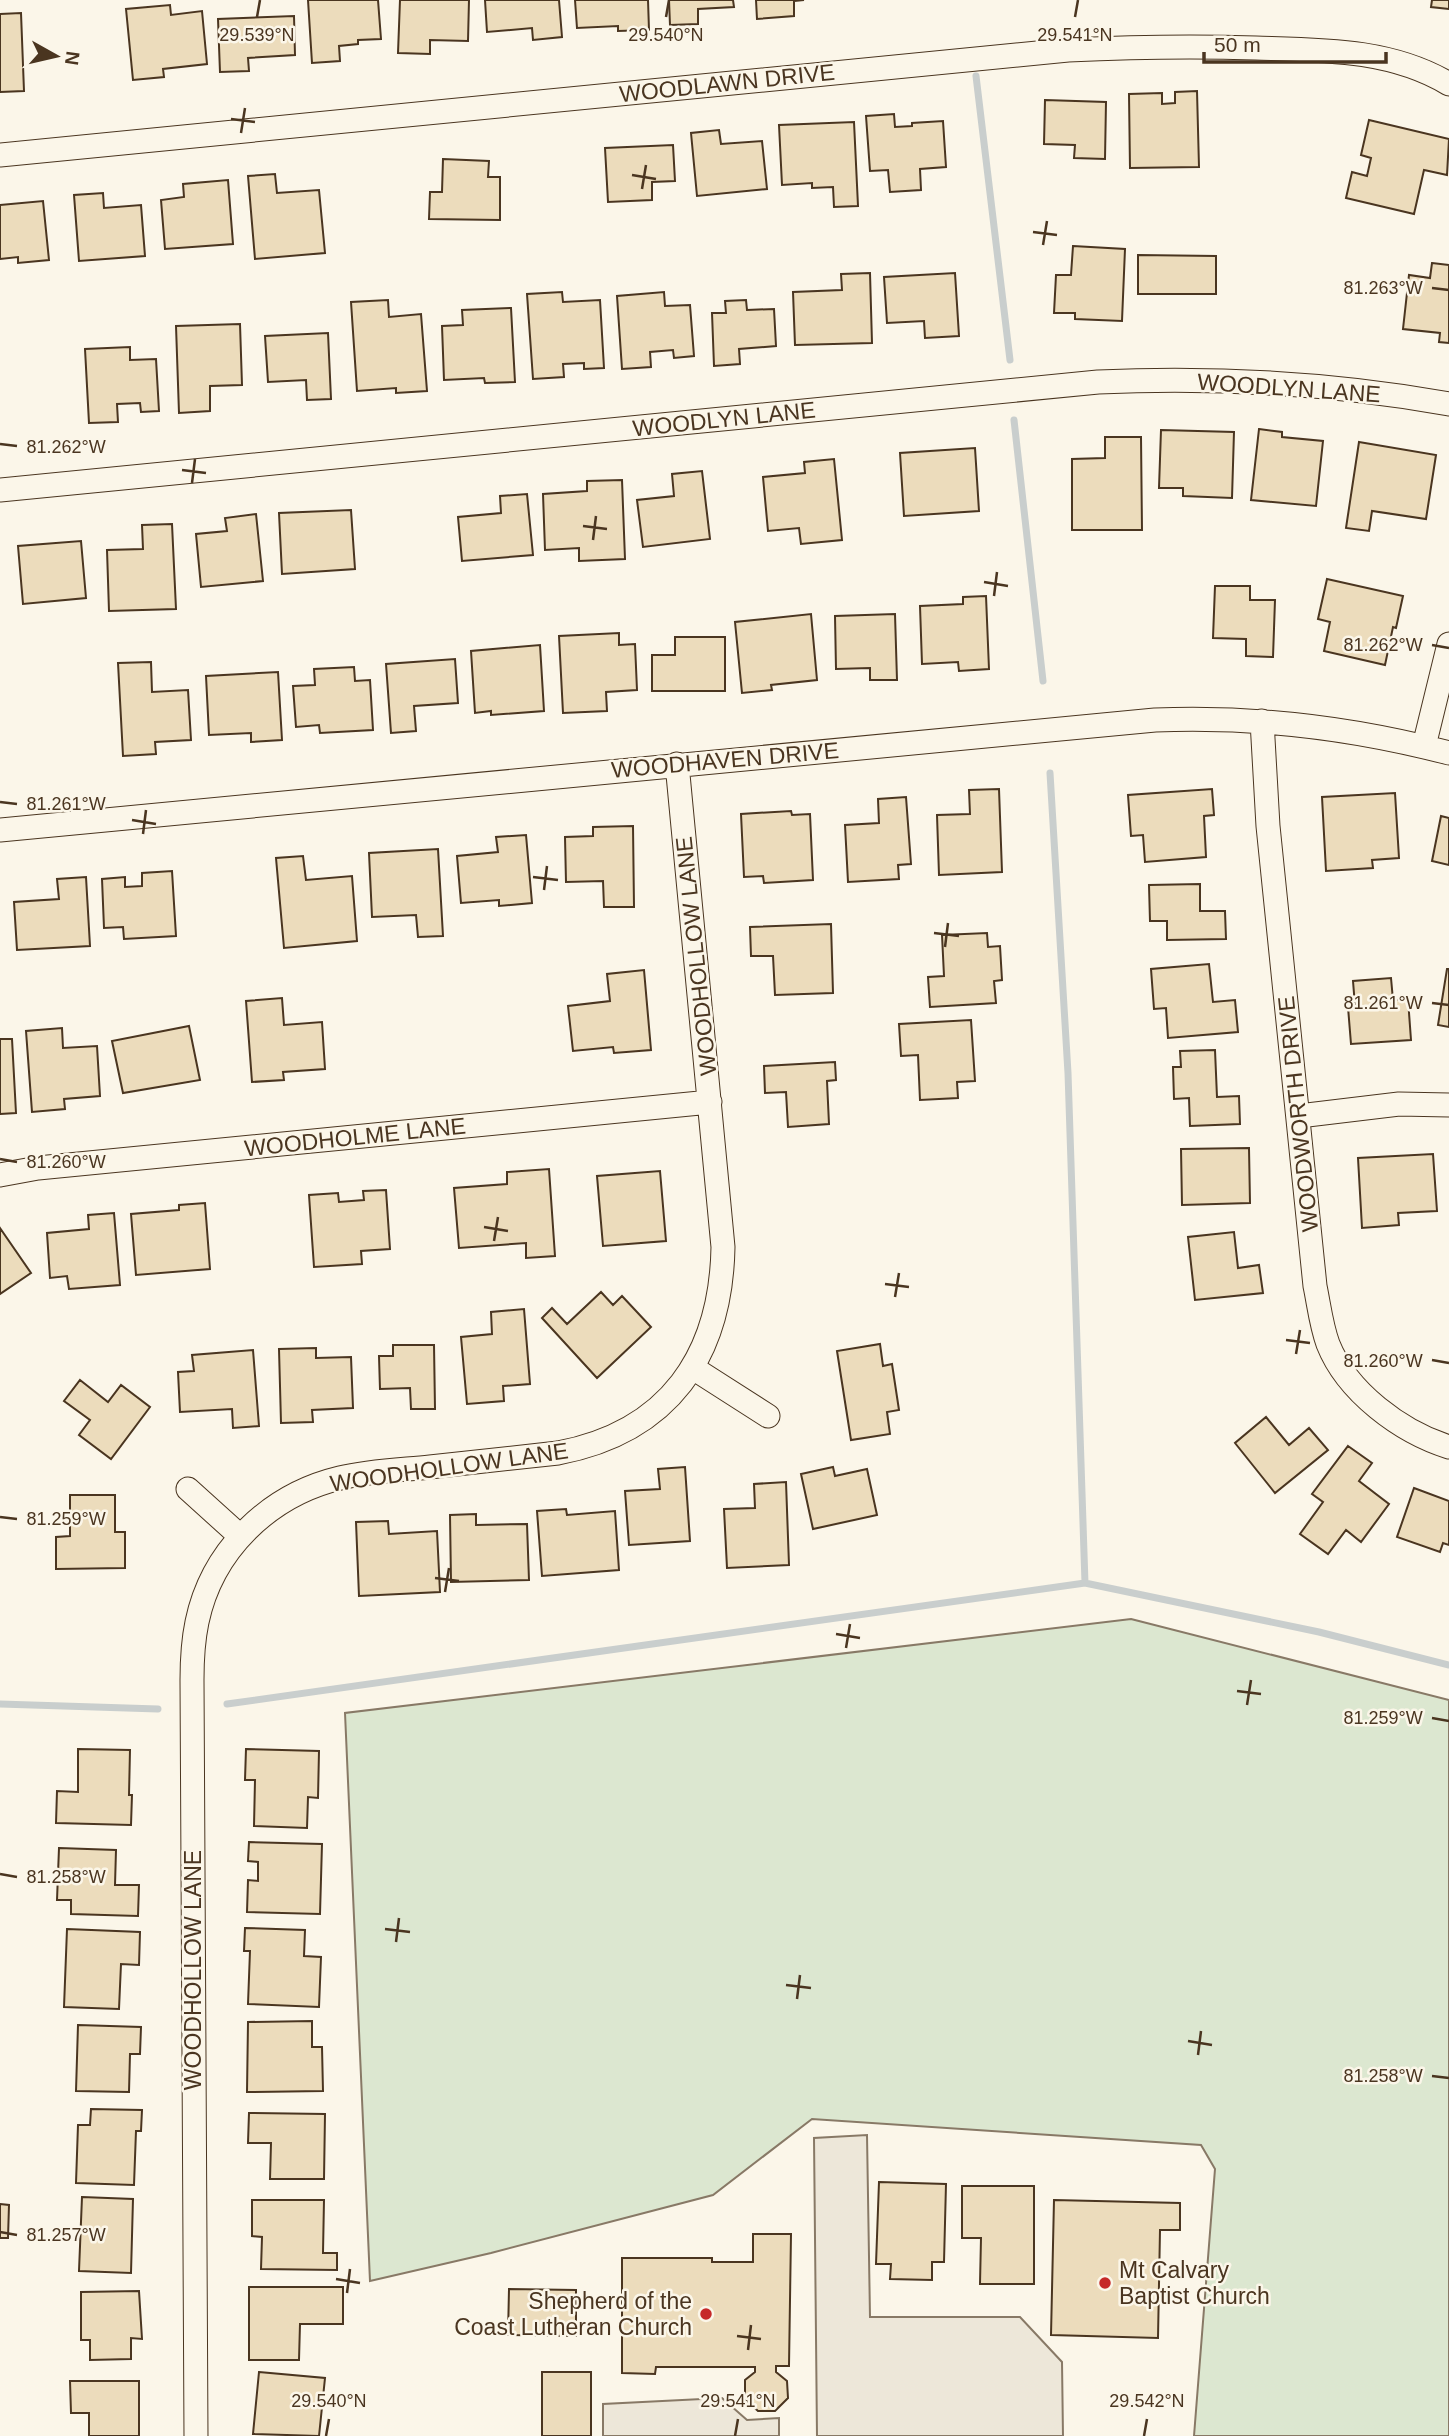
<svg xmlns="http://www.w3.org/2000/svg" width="1449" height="2436" font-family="Arial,sans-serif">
  <rect width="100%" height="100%" fill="#fbf6e9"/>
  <path fill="#dce7d0" stroke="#887966" stroke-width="2" d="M1131,1619L1449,1700V2436H1194L1215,2169L1201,2145L812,2119L713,2195L491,2253L370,2281L345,1713Z"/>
  <path fill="#ede7d9" stroke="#887966" stroke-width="2" d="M867,2135L870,2317H1020L1062,2362L1063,2436H817L814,2138Z
    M722,2398L747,2420L779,2418V2436H603V2404Z"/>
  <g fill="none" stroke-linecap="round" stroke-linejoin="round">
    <path stroke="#c9cecd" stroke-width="7" d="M976,76L1010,360
      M1014,420L1043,681
      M1050,773L1068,1073L1085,1583
      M0,1704L158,1709
      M227,1704L1085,1583L1319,1632L1449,1665"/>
  </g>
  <path fill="#ecdcbc" stroke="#4a3520" stroke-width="2" d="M308,0H378L381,39L358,40V44L339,46L340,61L312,63Z
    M400,0H469L468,41L430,40V54L398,53Z
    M485,0H559L562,37L533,40L532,28L487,32Z
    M575,0H648L649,30L618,31V26L577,28Z
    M669,0H733L734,7L698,9V24L670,25Z
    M756,0H804L794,1V16L757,19Z
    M1432,0H1449V9L1431,7Z
    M170,5L171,15L202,11L207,64L163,69L164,77L133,80L126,9Z
    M21,13L24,91L0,92V14Z
    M294,16L295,55L248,58L249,71L220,72L218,19Z
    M1197,91L1199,167L1130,168L1129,94L1162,93V104L1175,103V92Z
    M1045,100L1106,102L1105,159L1074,158L1075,145L1044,144Z
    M894,114L895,127L912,126V123L943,121L946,167L920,169L921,190L890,192L888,170L870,171L866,116Z
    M1369,120L1449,139L1447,175L1424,170L1414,214L1346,198L1352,172L1367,176L1371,158L1361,155Z
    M854,122L858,206L834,207L833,187L812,188V183L782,185L779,125Z
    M719,130L721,144L762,141L767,189L697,196L691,133Z
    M673,145L675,181L652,182V200L608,202L605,148Z
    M443,159L489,161L488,177H500V220L429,219L430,192H442Z
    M275,174L277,193L319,190L325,253L255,259L248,176Z
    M228,180L233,244L165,249L161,200L184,197L183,184Z
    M103,193L104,208L141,205L145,256L79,261L74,195Z
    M43,201L49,260L18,263V257L0,259V205Z
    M1073,246L1125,249L1122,321L1075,319V313H1054L1056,275H1071Z
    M1138,255L1216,256V294H1138Z
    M1432,263L1449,265V343L1439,342L1440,333L1403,329L1409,275L1430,278Z
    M870,273L872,343L795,345L793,292L842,290L841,274Z
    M955,273L959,336L925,338L924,321L887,323L884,277Z
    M562,292L563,302L600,300L604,368L584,369V363L563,364L564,377L533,379L527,294Z
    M664,292L665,306L690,305L694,356L674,358L673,350L650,352L651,367L622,369L617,296Z
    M388,300L389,317L421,314L427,391L396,393V388L357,391L351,302Z
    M746,300L747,310L774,309L776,346L739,349L740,364L714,366L712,313H726L725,301Z
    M511,308L515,382L485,383L484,378L444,380L442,326L463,325L462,310Z
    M240,324L242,385L210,386V411L179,413L176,326Z
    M328,333L331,399L307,400L306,380L268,382L265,336Z
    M130,347V360L156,359L159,411L141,412L140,403L117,404L118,422L89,423L85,349Z
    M1259,429L1282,432V437L1323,441L1316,506L1251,500Z
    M1161,430L1234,432L1232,498L1183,496V488H1159Z
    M1105,437H1141L1142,530H1072V459L1105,458Z
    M1359,442L1436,455L1426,519L1372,511L1369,531L1346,528Z
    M975,448L979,511L904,516L900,453Z
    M834,459L842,540L801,544L799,528L768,531L763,477L805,473L804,462Z
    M702,471L710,539L643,547L637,500L674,496L672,474Z
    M622,480L625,559L579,561V548L545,550L543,494L587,491V481Z
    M527,494L533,555L462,561L458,517L501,513L500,496Z
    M351,510L355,569L282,574L279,513Z
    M256,514L263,581L201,587L196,534L227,531L225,518Z
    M172,524L176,609L109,611L107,550L143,549L142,525Z
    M81,541L86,598L23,604L18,546Z
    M1327,579L1403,596L1396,628L1393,627L1385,665L1324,651L1330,622L1318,619Z
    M1215,586H1250V600H1275L1273,657L1246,656V639L1213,638Z
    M986,596L989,669L959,671L958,662L922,664L920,606L963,604V597Z
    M811,614L817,680L771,685L772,690L742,693L735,622Z
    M895,614L897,680H870V668L836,669L835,616Z
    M619,633V645L635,644L637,690L606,692L607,711L563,713L559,636Z
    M675,637H725V691H652V655H675Z
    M540,645L544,711L491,715V711L475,713L471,651Z
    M455,659L458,703L414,706L416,731L391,733L386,664Z
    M151,662L152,692L188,690L191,740L155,742L156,754L123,756L118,663Z
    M354,667L355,681L370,680L373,730L320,733L319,725L296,727L293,686L315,685L314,669Z
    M278,672L282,740L251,742V733L209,735L206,676Z
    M999,789L1002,872L939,875L937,815L970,814L969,790Z
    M1212,789L1214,815L1204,816L1206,857L1145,862L1143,835L1131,836L1128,795Z
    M1395,793L1399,858L1372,860L1373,868L1326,871L1322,797Z
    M906,797L911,864L898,865L899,879L848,882L845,825L879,823L878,799Z
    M791,811L792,815L810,814L813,880L764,883L763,876L744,877L741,814Z
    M1441,816L1449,818V865L1432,861Z
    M633,826L634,907H604L603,881L566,882L565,837L593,836V827Z
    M526,835L532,903L499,906V900L461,903L457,856L498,852L496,837Z
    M438,849L443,936L418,937L416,915L372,917L369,853Z
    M303,856L306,880L352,876L357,941L284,948L276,858Z
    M172,871L176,936L124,939L123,927L104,928L102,879L125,877V887L142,886V873Z
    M86,877L90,946L17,950L14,902L59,899L57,879Z
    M1200,884V911H1225L1226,939L1167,940V921H1150L1149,885Z
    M831,924L833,993L775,995L773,956H751L750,927Z
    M987,933L988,947L1000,946L1002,980L994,981L996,1003L930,1007L928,977L944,976L942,935Z
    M1209,964L1213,1002L1235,1000L1238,1032L1168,1038L1166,1008L1154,1009L1151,969Z
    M1447,969H1449V1027L1438,1025Z
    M644,970L651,1050L614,1053L613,1047L573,1051L568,1006L610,1001L607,974Z
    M1391,978L1393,1000L1408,999L1411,1040L1351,1044L1348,1007L1355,1006L1353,981Z
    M282,998L284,1025L322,1022L325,1069L283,1072L284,1080L252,1082L246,1001Z
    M971,1020L975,1081L957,1082L958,1098L920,1100L918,1055L901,1056L899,1024Z
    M189,1026L200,1080L123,1093L112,1041Z
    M62,1028L63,1048L97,1046L100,1096L64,1099L65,1109L32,1112L26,1031Z
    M0,1039H12L16,1113L0,1114Z
    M1215,1050L1217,1097L1239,1096L1240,1124L1190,1126L1189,1098L1174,1099L1173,1067H1181L1180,1051Z
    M835,1062L836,1080L827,1081L829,1124L788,1127L786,1092L765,1093L764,1066Z
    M1249,1148L1250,1203L1182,1205L1181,1149Z
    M1433,1154L1437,1211L1398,1213L1399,1225L1362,1228L1358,1158Z
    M549,1169L555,1256L526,1258V1243L459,1248L454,1188L507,1184V1172Z
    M660,1171L666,1241L603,1246L597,1176Z
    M386,1190L390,1249L361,1251L362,1264L314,1267L309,1195L338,1193L339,1202L364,1200L363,1191Z
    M205,1203L210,1269L136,1275L131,1214L179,1210V1205Z
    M114,1213L120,1285L69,1289L67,1276L50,1278L47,1233L89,1229L88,1215Z
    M0,1228L31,1273L0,1294Z
    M1234,1232L1238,1268L1259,1265L1263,1293L1195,1300L1188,1237Z
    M601,1292L613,1305L622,1296L651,1327L597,1378L542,1318L552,1308L567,1324Z
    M524,1309L530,1384L503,1386L504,1401L467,1404L461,1337L492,1334L491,1312Z
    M880,1344L883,1366L892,1364L899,1410L887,1412L890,1434L851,1440L837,1351Z
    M393,1345H434L435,1409H411L410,1388L380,1389L379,1356H393Z
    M316,1348V1358L351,1357L353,1408L312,1410L313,1422L281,1423L279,1349Z
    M253,1350L259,1426L233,1428L232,1409L180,1412L178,1372L194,1371L192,1355Z
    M80,1380L108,1402L121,1385L150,1407L111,1459L79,1435L90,1420L64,1401Z
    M1266,1417L1289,1445L1309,1428L1328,1450L1275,1493L1235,1443Z
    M1348,1446L1372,1463L1359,1481L1389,1504L1361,1542L1346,1530L1328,1554L1300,1534L1323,1502L1312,1494Z
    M685,1467L690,1541L629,1545L625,1491L660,1489L658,1469Z
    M833,1467L835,1476L867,1469L877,1515L813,1529L801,1474Z
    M786,1482L789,1565L727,1568L724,1509L755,1508L754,1484Z
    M1414,1488L1449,1501V1545L1443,1543L1440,1552L1397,1537Z
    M70,1495H115V1532H125V1568L56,1569V1537L70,1536Z
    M566,1509L567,1515L615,1511L619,1570L542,1576L537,1511Z
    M476,1514V1525L527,1524L529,1580L451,1582L450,1515Z
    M388,1521L389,1534L437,1531L440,1592L359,1596L356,1522Z
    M78,1749L130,1750L129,1795H132L131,1825L56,1823L57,1791L78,1792Z
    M246,1749L319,1751L318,1798L308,1797L307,1828L254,1826L255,1780H245Z
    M249,1842L322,1844L320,1914L247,1912L248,1880L258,1881V1862L248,1861Z
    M59,1848L116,1850L115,1885H139L138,1916L71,1914V1900H57Z
    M245,1928L305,1930L304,1956L321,1957L319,2007L248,2004L250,1951H244Z
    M67,1929L140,1932L139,1965L121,1964L119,2009L64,2007Z
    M312,2021V2047H322L323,2091L247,2092L248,2022Z
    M78,2025L141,2027L140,2054H130L129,2092L76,2091Z
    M91,2109L142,2110L141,2131H136L134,2185L76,2183L78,2125H90Z
    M249,2113L325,2114L324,2179H270L271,2143H248Z
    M879,2182L946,2184L944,2262H932V2280L890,2279L891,2264H876Z
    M962,2186H1034V2284H980L981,2238H962Z
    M82,2197L133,2199L131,2273L79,2271Z
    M252,2200H324L323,2253H337V2270L261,2269L262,2237L252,2236Z
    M1054,2200L1180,2203V2230H1160L1158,2338L1051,2335Z
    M0,2204L9,2205L8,2238H0Z
    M753,2234H791L789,2366H776V2372L787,2381L788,2398L775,2411H758L745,2399V2380L755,2372V2367H656L655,2374L622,2373V2258H712V2262H753Z
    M249,2287H343V2324H300L299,2360H249Z
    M509,2289L576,2290V2336L508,2335Z
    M139,2291L142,2339L131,2338V2359L90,2360V2340H81V2292Z
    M259,2372L325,2378L319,2436L253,2434Z
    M542,2372H591V2436H542Z
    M70,2381H139V2436H89V2413H71Z"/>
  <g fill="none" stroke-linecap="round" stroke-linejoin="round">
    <g stroke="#4a3520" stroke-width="25">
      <path id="street" d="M0,155L1068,50C1131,47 1193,46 1256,48C1322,50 1391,49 1449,84
        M0,490L1098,382C1215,377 1333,383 1449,404
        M1262,721L1268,826L1315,1286C1319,1305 1321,1325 1328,1344C1347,1392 1401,1432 1449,1447
        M1424,746L1449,644
        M0,830L1155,720C1255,716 1353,728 1449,753
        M1299,1116L1399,1104L1449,1105
        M0,1175L38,1168L710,1102
        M693,1368L768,1416
        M188,1489L240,1536
        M196,2436L192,1680C192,1661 193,1641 197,1622C212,1550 269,1495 340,1478C369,1471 400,1470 430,1467C473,1462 516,1458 558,1453C669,1432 721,1356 723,1247L677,764"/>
    </g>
    <use href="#street" stroke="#fbf6e9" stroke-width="23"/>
  </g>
  <path fill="none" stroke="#4a3520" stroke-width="2.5" d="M257,17L260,0M666,17L669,0M1075,17L1078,0M231,119L255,122M241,133L245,108M632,175L656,179M642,189L646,165M1033,232L1057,235M1043,245L1047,221M1432,288L1449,290M0,444L17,446M182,470L206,473M192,483L195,459M583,526L607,529M593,540L596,516M984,582L1008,586M994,596L997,572M1432,645L1449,648M0,802L17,804M132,820L156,824M143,834L146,810M533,877L558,880M544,890L547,866M934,933L959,936M945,947L948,923M1432,1003L1449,1005M0,1159L17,1162M484,1227L508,1231M494,1241L498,1217M885,1284L909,1287M895,1297L899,1273M1286,1340L1310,1343M1296,1354L1300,1330M1432,1360L1449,1363M0,1517L17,1519M435,1578L459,1581M445,1592L449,1568M836,1634L860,1638M846,1648L850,1624M1237,1691L1261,1694M1247,1705L1251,1680M1432,1718L1449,1721M0,1874L17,1877M385,1929L410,1932M396,1942L399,1918M786,1985L811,1988M797,1999L800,1975M1188,2041L1212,2045M1198,2055L1201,2031M1432,2076L1449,2078M0,2232L17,2235M336,2279L360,2283M347,2293L350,2269M737,2336L761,2339M748,2350L751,2325M326,2436L329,2419M735,2436L738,2419M1144,2436L1147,2419"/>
  <g fill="#c62828" stroke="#fbf6e9" stroke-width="2.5">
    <circle cx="1105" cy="2283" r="7"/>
    <circle cx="706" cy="2314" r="7"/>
  </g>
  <g text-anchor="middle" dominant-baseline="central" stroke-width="5" stroke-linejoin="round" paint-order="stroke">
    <g font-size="23" fill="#4a3520" stroke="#fbf6e9">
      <text transform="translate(727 83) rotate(-6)">WOODLAWN DRIVE</text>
      <text transform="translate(1289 388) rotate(4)">WOODLYN LANE</text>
      <text transform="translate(724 419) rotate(-6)">WOODLYN LANE</text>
      <text transform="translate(725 760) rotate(-5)">WOODHAVEN DRIVE</text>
      <text transform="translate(696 956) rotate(-96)">WOODHOLLOW LANE</text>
      <text transform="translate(1298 1114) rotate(-96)">WOODWORTH DRIVE</text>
      <text transform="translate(355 1137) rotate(-6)">WOODHOLME LANE</text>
      <text transform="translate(449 1467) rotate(-8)">WOODHOLLOW LANE</text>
      <text transform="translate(193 1970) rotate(-90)">WOODHOLLOW LANE</text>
    </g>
    <g font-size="23" fill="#4a3520" stroke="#fbf6e9" text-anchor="start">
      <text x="1119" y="2270">Mt Calvary<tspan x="1119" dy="26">Baptist Church</tspan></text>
      <text x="692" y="2301" text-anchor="end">Shepherd of the<tspan x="692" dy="26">Coast Lutheran Church</tspan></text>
    </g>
  </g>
  <g font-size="18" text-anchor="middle" fill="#4a3520" stroke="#fbf6e9" stroke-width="5" stroke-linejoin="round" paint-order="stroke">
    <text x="257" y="41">29.539°N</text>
    <text x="666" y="41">29.540°N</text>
    <text x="1075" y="41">29.541°N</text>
    <text x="1383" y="294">81.263°W</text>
    <text x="66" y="453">81.262°W</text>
    <text x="1383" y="651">81.262°W</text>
    <text x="66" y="810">81.261°W</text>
    <text x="1383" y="1009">81.261°W</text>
    <text x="66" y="1168">81.260°W</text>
    <text x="1383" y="1367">81.260°W</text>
    <text x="66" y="1525">81.259°W</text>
    <text x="1383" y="1724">81.259°W</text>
    <text x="66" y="1883">81.258°W</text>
    <text x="1383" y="2082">81.258°W</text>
    <text x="66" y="2241">81.257°W</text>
    <text x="329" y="2407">29.540°N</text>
    <text x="738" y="2407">29.541°N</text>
    <text x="1147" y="2407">29.542°N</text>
  </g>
  <g transform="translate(56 56) rotate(98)" stroke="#fbf6e9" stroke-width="5" paint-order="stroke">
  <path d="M0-5L12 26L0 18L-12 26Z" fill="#4a3520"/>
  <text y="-10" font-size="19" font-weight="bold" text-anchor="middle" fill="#4a3520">N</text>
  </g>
  <path d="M1204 52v10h182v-10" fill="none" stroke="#4a3520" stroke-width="3.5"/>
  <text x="1214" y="52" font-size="21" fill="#4a3520" stroke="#fbf6e9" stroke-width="5" paint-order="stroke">50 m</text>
</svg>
